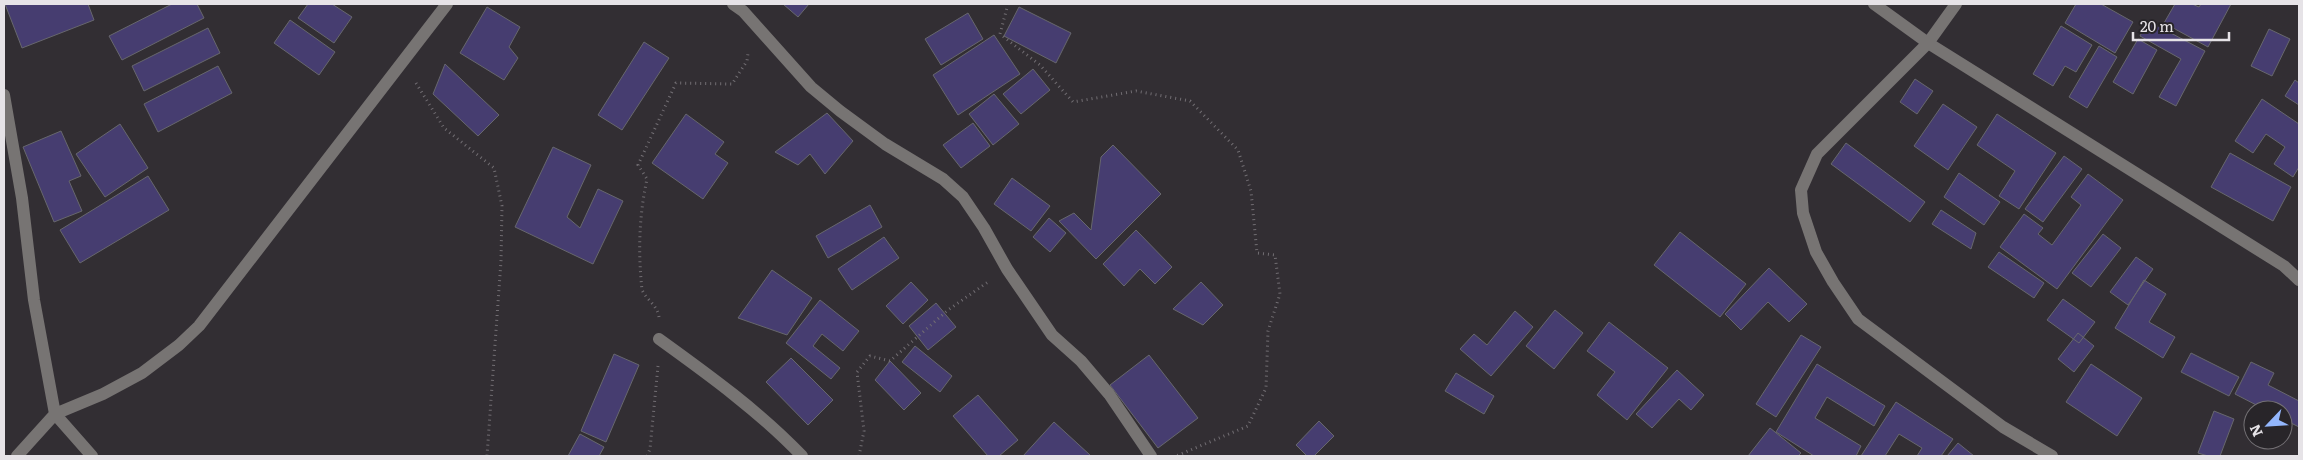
<svg xmlns="http://www.w3.org/2000/svg" width="2303" height="460" font-family="Literata,serif">
  <rect width="100%" height="100%" fill="#322e33"/>
  <path fill="#463d70" stroke="#67676d" d="M5,4H88L94,20L22,48Z
    M172,4H197L204,18L122,60L109,36Z
    M308,4H332L352,17L334,43L298,18Z
    M783,4H809L798,17Z
    M2076,4H2101L2133,22L2115,53L2065,23Z
    M2175,4H2192L2199,7L2201,4H2231L2208,47L2164,23Z
    M487,7L520,27L509,47L518,58L504,80L460,53Z
    M1019,7L1071,33L1056,63L1004,36Z
    M968,13L983,39L941,65L925,39Z
    M290,20L335,52L319,75L274,43Z
    M2148,21L2205,51L2176,106L2159,97L2181,59L2140,36Z
    M2061,26L2092,45L2076,72L2065,66L2053,86L2033,74Z
    M208,28L220,53L144,91L132,66Z
    M2269,29L2290,39L2272,76L2251,66Z
    M994,35L1020,74L958,115L933,75Z
    M2138,39L2157,50L2133,94L2113,82Z
    M644,42L669,58L622,130L598,115Z
    M2099,46L2117,57L2087,108L2069,97Z
    M445,64L499,115L478,136L433,94Z
    M218,66L232,93L158,132L144,104Z
    M1033,69L1050,90L1021,114L1003,94Z
    M1915,79L1933,91L1917,114L1900,102Z
    M2295,80L2299,83V105L2285,96Z
    M994,94L1019,124L993,145L969,114Z
    M2262,99L2299,124V167L2293,177L2274,164L2285,147L2266,134L2253,153L2235,141Z
    M1943,104L1977,127L1948,170L1914,146Z
    M827,113L853,141L825,174L810,154L798,165L775,152Z
    M686,114L724,142L715,154L728,163L703,199L652,163Z
    M1997,114L2056,153L2019,209L1999,196L2015,171L1977,145Z
    M973,123L990,146L961,168L943,145Z
    M120,124L148,168L105,197L76,154Z
    M61,131L81,176L69,181L82,211L54,222L23,147Z
    M1846,143L1925,202L1910,222L1831,164Z
    M1113,145L1161,194L1096,259L1059,221L1074,213L1091,230L1101,157Z
    M553,147L591,165L567,217L580,228L598,189L623,201L593,264L515,227Z
    M2230,153L2291,187L2273,221L2211,187Z
    M2064,156L2082,169L2043,222L2025,209Z
    M1959,173L2000,202L1984,225L1944,197Z
    M2088,174L2123,200L2057,289L2000,247L2024,214L2043,228L2038,234L2052,245L2081,205L2071,197Z
    M148,176L169,210L80,263L60,230Z
    M1012,178L1050,206L1031,231L994,204Z
    M870,205L882,227L828,258L816,236Z
    M1941,210L1976,233L1971,249L1932,224Z
    M1049,218L1066,233L1050,252L1033,237Z
    M1136,230L1172,267L1155,284L1140,269L1124,286L1103,264Z
    M1680,232L1746,284L1720,317L1654,265Z
    M2103,234L2121,248L2091,287L2072,273Z
    M884,237L899,258L852,290L838,269Z
    M1999,252L2044,283L2034,298L1988,267Z
    M2136,257L2153,269L2128,305L2110,292Z
    M1769,268L1807,304L1789,322L1768,302L1741,330L1725,314Z
    M772,270L812,298L787,335L738,318Z
    M2144,280L2166,294L2149,322L2175,337L2163,358L2115,328Z
    M911,282L928,300L903,324L886,306Z
    M1201,282L1223,305L1203,325L1173,309Z
    M2063,299L2095,322L2079,343L2047,320Z
    M820,300L859,331L843,351L822,334L813,346L840,368L831,379L786,343Z
    M936,303L956,327L928,350L909,326Z
    M1555,310L1583,333L1554,369L1526,346Z
    M1515,311L1533,327L1491,376L1460,349L1474,334L1487,345Z
    M1609,322L1668,368L1627,420L1597,395L1615,372L1587,351Z
    M2078,333L2094,346L2074,372L2058,359Z
    M1801,335L1821,347L1776,417L1756,404Z
    M915,346L952,376L940,392L902,362Z
    M2191,353L2239,377L2229,396L2181,372Z
    M614,354L639,365L606,442L581,431Z
    M1149,355L1198,418L1158,448L1110,385Z
    M791,358L833,400L808,425L766,382Z
    M890,361L921,393L904,410L875,380Z
    M2251,362L2274,373L2268,385L2299,401V427L2283,419V410H2266L2235,394Z
    M1817,364L1885,406L1874,426L1827,397L1815,418L1861,446L1856,456H1814L1776,432Z
    M2091,364L2142,398L2117,436L2066,402Z
    M1677,370L1704,395L1691,410L1679,399L1652,428L1636,414Z
    M1456,373L1494,396L1484,414L1445,391Z
    M978,395L1018,440L999,456H988L953,416Z
    M1896,402L1953,439L1941,456H1917L1922,448L1899,434L1885,456H1861Z
    M2214,411L2234,419L2220,456H2208L2198,453Z
    M1319,421L1334,436L1314,456H1307L1296,445Z
    M1054,422L1090,455L1089,456H1023Z
    M1770,428L1801,453L1798,456H1748Z
    M580,434L604,447L599,456H568Z
    M1958,443L1974,456H1947Z"/>
  <g fill="none" stroke-linecap="round" stroke-linejoin="round">
    <path stroke="#726e73" stroke-width="3" stroke-dasharray="1 4" stroke-linecap="butt" d="M1008,4L1000,34L1040,65L1073,102L1136,91L1190,101L1238,150L1251,191L1257,253L1275,255L1280,294L1268,331L1266,388L1248,426L1176,456
      M416,83L444,128L494,168L502,206L501,261L487,456
      M659,317C657,305 647,300 642,290C638,252 639,216 647,179L638,165L676,83L732,84L747,61L748,53
      M647,456L650,449L658,366
      M859,456L864,431L857,372L870,356L890,361L948,310L988,282"/>
    <path stroke="#777473" stroke-width="12" d="M733,4L743,11L811,87L840,111L885,144L943,179L963,197L984,228L1007,269L1052,335L1081,361L1109,394L1151,456
      M1874,4L1928,43L2284,266L2299,280
      M1956,4L1928,43L1817,154L1801,190L1803,213L1816,252L1833,282L1858,319L2003,427L2052,456
      M4,95L22,198L34,300L55,414L92,456
      M659,339C709,375 760,412 802,456
      M17,456L55,414L103,394L142,373L179,345L199,326L447,4"/>
  </g>
  <rect width="2303" height="460" fill="none" stroke="#e6e3e7" stroke-width="10"/>
  <g transform="translate(2268 425) rotate(245)"><circle r="24" fill="#282529" stroke="#747175"/>
  <path d="M0-4L9 19L0 12L-9 19Z" fill="#94b7fd"/>
  <text y="-8" font-size="14" font-weight="bold" text-anchor="middle" fill="#e6e3e7">N</text>
  </g>
  <path d="M2133 32v8h96v-8" fill="none" stroke="#e6e3e7" stroke-width="2.5"/>
  <text x="2140" y="32" font-size="15" fill="#e6e3e7" stroke="#282529" stroke-width="4" paint-order="stroke">20 m</text>
</svg>
